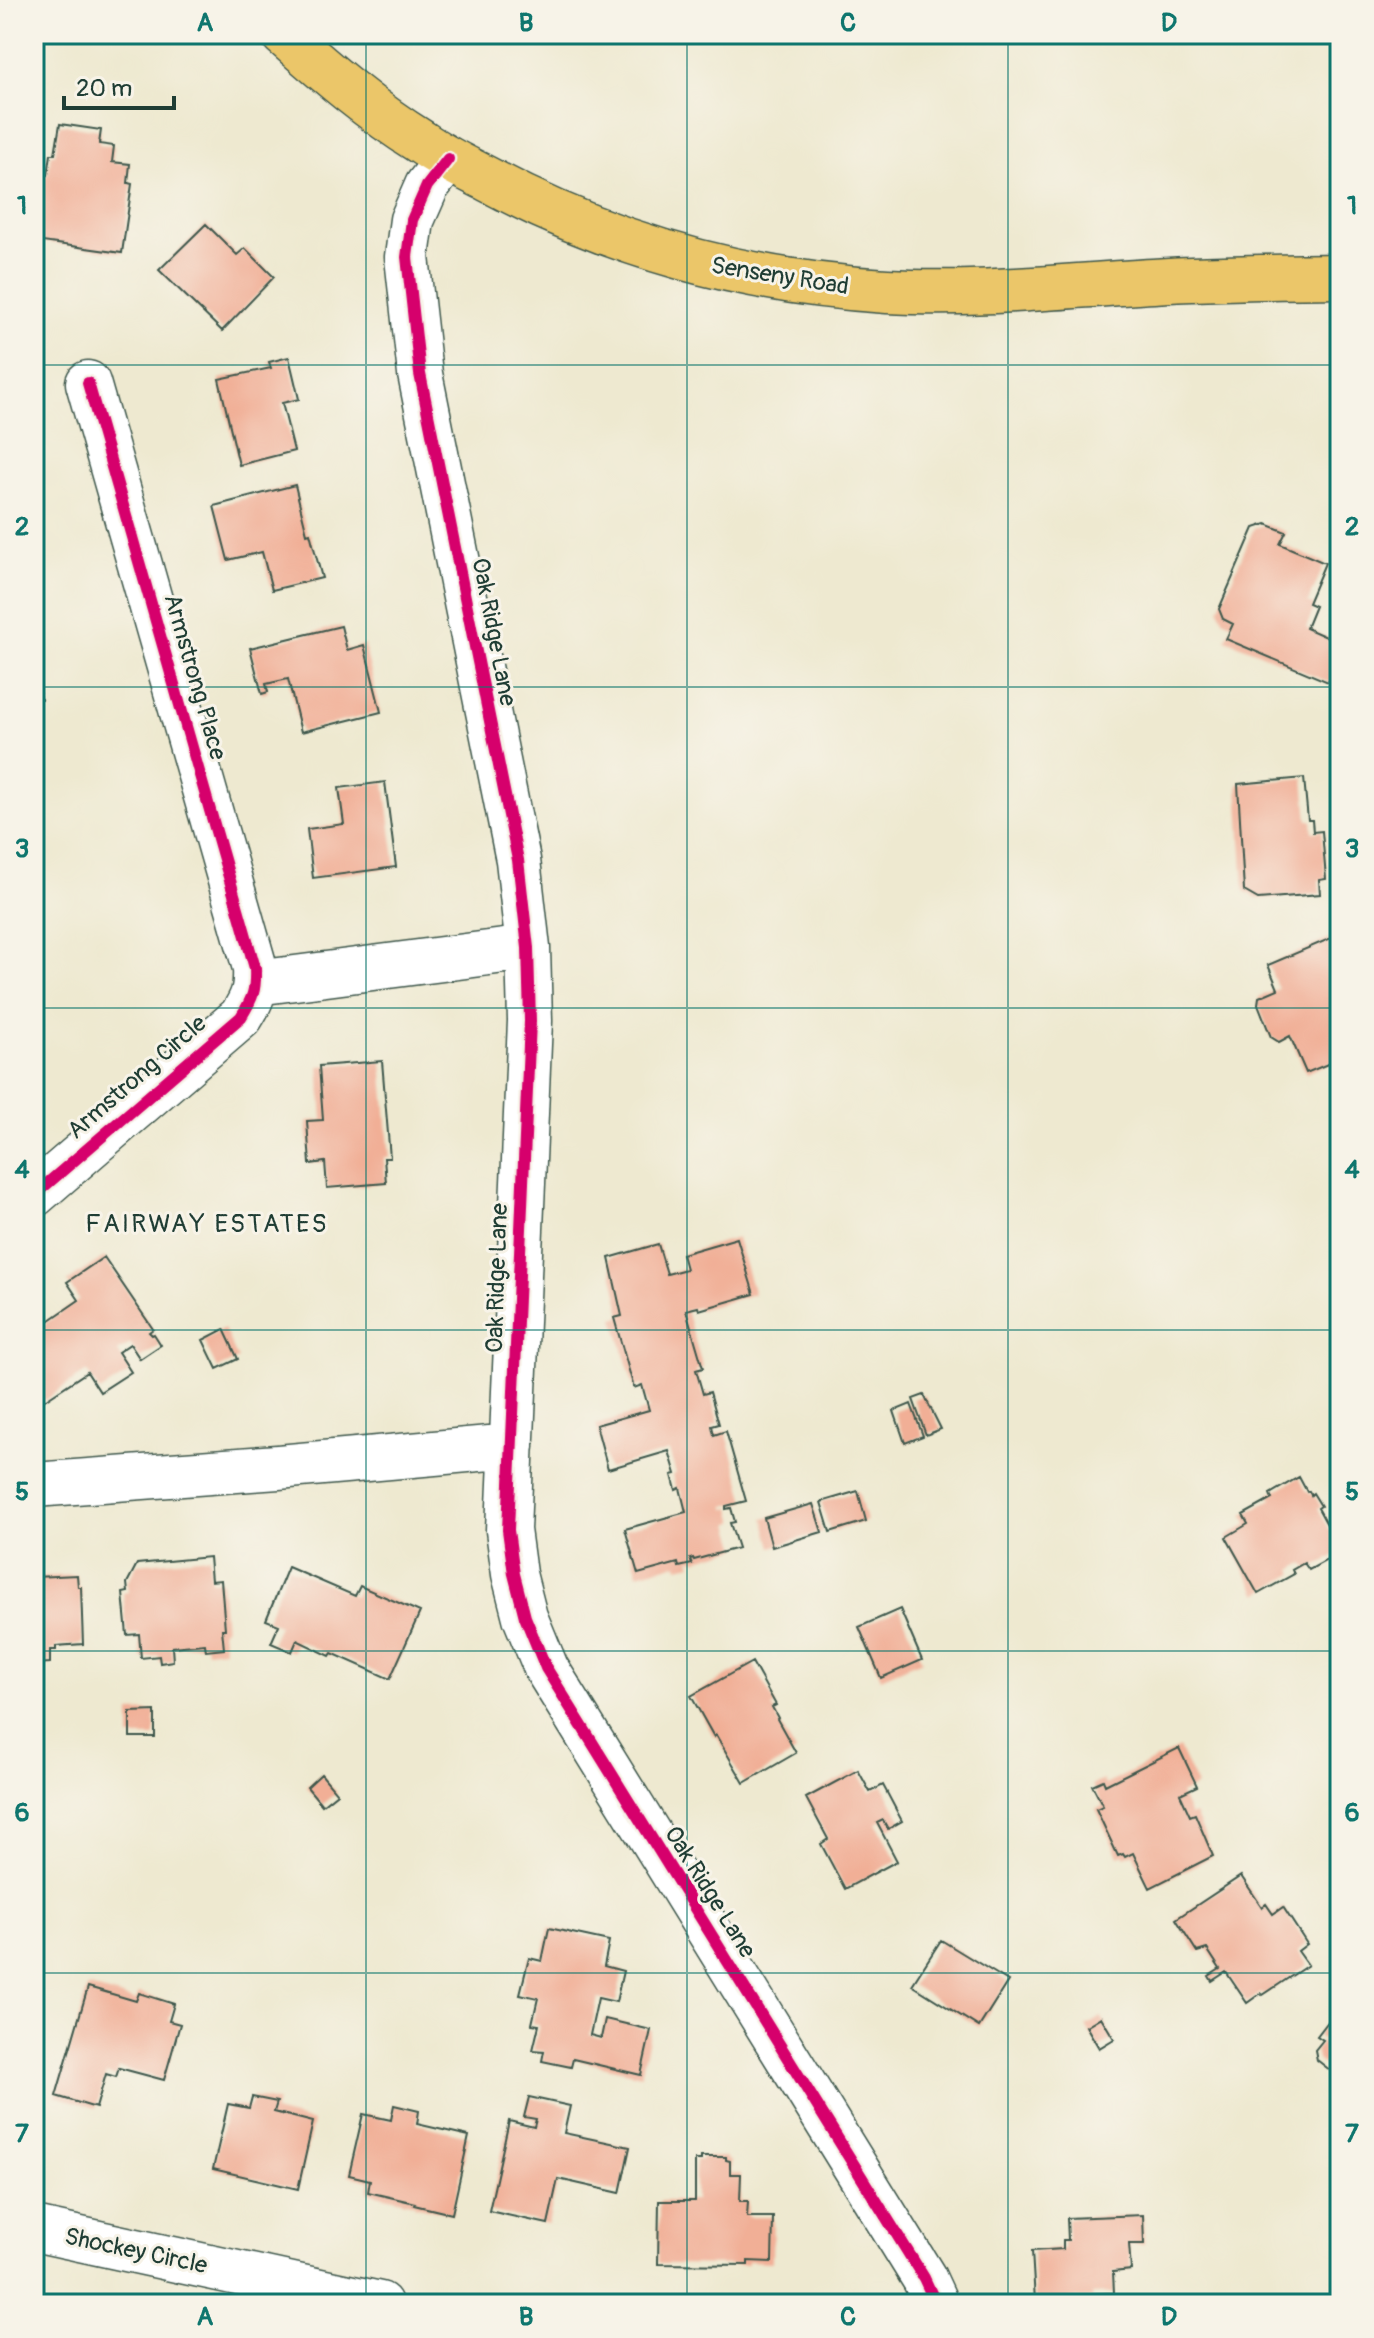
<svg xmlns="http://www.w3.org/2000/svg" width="1374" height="2338" font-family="Pangolin,sans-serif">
  <rect width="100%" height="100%" fill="#f7f3e8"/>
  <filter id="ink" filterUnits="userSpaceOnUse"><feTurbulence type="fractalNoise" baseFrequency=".0125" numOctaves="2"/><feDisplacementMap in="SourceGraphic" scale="16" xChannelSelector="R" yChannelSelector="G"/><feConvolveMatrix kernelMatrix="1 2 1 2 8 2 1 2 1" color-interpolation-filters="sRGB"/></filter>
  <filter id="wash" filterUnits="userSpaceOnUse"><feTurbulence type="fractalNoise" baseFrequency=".006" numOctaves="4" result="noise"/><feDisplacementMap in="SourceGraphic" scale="32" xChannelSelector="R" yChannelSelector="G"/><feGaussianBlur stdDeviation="1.8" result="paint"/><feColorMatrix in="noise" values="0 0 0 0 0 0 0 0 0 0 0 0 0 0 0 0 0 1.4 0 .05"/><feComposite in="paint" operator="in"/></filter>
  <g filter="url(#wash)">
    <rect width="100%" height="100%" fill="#eee9d0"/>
    <g id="blocks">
      <path fill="#f1af96" d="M60,124L101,130L99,144L114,146L112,162L130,164L128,183L132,184L122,253L35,241L44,174L48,175L51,154H55Z
        M206,224L237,255L245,248L274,277L222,331L159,270Z
        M289,357L299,399L282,403L294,451L239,465L219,379L271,368L269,362Z
        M295,485L307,534L310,533L322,578L272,590L262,552L228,560L214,506Z
        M1266,524L1286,532L1280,544L1325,563L1308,603L1315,606L1306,628L1340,643V667L1333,684L1226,639L1233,624L1223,619L1219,609L1254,528Z
        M341,626L347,650L364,645L381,712L301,732L288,679L266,684L268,692L262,694L250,648Z
        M35,675L41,699L34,701V676Z
        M1304,778L1308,820H1312L1313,832L1322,831L1326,879L1319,880L1320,894L1258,899L1244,891L1238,784Z
        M385,782L396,867L313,878L307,829L344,824L339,788Z
        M1336,936L1340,947V1059L1306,1073L1290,1036L1279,1042L1271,1037L1258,1004L1259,997L1278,989L1268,965Z
        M382,1061L390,1158H384L386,1183L327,1188L325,1162L310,1164L307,1121L323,1120L319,1066Z
        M737,1238L754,1294L699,1310L698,1307L686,1310L703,1368L696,1370L703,1394L710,1392L719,1424L712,1426L714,1435L726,1431L746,1501L726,1506V1509L731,1508L735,1522L730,1523L738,1548L694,1560L693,1558L690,1559L692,1564L679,1567L678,1563L638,1574L625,1529L686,1512L680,1488L676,1490L672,1475L676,1474L669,1451L608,1469L596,1425L649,1410L642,1385L634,1388L614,1318L622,1316L609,1258L658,1244L667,1274L686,1269L682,1254Z
        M104,1257L153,1329L149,1332L152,1335L154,1334L161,1345L140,1359L130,1344L118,1352L131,1372L100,1392L87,1372L40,1403L34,1395V1331L79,1300L67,1282Z
        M224,1329L238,1359L217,1369L203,1340Z
        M924,1395L941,1429L926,1435L913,1399Z
        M911,1404L923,1436L905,1443L894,1411Z
        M1299,1477L1307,1492L1309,1491L1311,1495L1313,1493L1321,1506L1318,1508L1330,1530L1340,1524V1553L1309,1570L1304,1563L1292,1570L1294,1574L1258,1594L1226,1537L1248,1524L1243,1515L1272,1499L1270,1494Z
        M858,1491L866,1521L830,1532L821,1502Z
        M813,1504L822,1532L772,1547L764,1518Z
        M209,1557L211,1581L221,1580L225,1629H222L224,1649L206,1651L205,1644L172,1647L173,1661L160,1663L159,1656L141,1658L139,1634L127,1635L123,1593L128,1592L127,1583L137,1564Z
        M288,1567L355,1596L360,1586L420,1612L390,1679L332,1653L330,1656L297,1640L292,1652L271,1643L279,1625L266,1620Z
        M77,1575L78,1587H81L83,1644L56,1646V1650H50V1663L34,1664V1577Z
        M900,1609L922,1660L881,1678L859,1627Z
        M752,1662L776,1705L772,1707L778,1718L777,1719L796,1753L744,1783L716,1735L714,1737L691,1696Z
        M155,1711V1737H130V1712Z
        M1179,1748L1197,1786L1180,1794L1190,1816L1195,1814L1213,1856L1150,1888L1133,1853L1125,1857L1123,1854L1118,1856L1096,1809L1103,1806L1092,1785L1103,1780L1105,1785Z
        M858,1770L870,1792L883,1785L902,1821L888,1829L883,1820L877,1823L897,1861L845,1889L821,1844L828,1839L806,1798Z
        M321,1774L337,1793L322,1805L307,1787Z
        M1241,1876L1262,1907L1266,1904L1273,1914L1283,1907L1307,1944L1298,1951L1308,1965L1263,1995L1261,1993L1247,2003L1226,1972L1212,1981L1209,1976L1220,1969L1207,1949L1197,1952L1176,1919Z
        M549,1928L609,1941L604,1966L623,1971L616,2002L598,1998L590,2035L601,2038L605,2019L651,2030L641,2075L573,2059L571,2067L542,2061L544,2051L533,2050L539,2025L532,2024L538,1998L520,1994L529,1958L542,1961Z
        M941,1940L1008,1981L979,2027L912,1985Z
        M88,1987L136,2001L139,1993L174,2004L169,2021L180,2024L164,2080L119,2068L116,2077L106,2074L96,2108L56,2096Z
        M1340,2006V2078L1317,2060L1315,2050L1323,2040L1317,2036Z
        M1101,2017L1114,2039L1099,2048L1086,2026Z
        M252,2097L277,2102L274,2112L313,2122L298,2189L213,2169L228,2104L249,2108Z
        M529,2097L570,2106L564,2133L630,2147L620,2193L558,2179L548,2224L489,2211L509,2121L534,2127L536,2119L524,2117Z
        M394,2105L419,2111L417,2124L469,2136L452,2214L414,2205L415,2203L368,2192L370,2180L349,2175L363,2114L391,2120Z
        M701,2157H726V2160L730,2161V2174H741L740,2201H748L747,2217H773L772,2262L748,2261V2265L658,2264L659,2201H695V2160H701Z
        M1143,2215L1144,2244H1129L1131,2270L1113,2272L1114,2293L1092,2294L1093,2298L1035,2301L1032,2251L1063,2249V2240H1068L1067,2218Z"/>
    </g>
  </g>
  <g filter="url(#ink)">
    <use href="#blocks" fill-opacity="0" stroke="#3e574b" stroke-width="2"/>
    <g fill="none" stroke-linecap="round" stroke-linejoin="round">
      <g stroke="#3e574b" stroke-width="47">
        <path id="minor" d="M448,159L427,186L412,220L407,257L420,374L518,860L528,948L530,1021L508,1530L514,1574L525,1617L546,1668L924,2278L936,2304
          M256,983L528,948
          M34,1195L241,1017C253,998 256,990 255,968L88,383
          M34,1485L278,1467L512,1446
          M34,2229L380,2304"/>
      </g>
      <g stroke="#3e574b" stroke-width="47">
        <path id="major" d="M283,34C327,73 371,111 421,142C442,157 466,168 489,180C613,246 748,283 887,291C976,296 1064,286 1153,281C1215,277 1278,277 1340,276"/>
      </g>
      <use href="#minor" stroke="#fff" stroke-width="44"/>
      <use href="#major" stroke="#ebc669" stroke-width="44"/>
      <g stroke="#f7f3e8" stroke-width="17">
        <path id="cycleway" d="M448,159L427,186L412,220L407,257L420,374L518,860L528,948L530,1021L508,1530L514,1574L525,1617L546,1668L924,2278L936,2304
          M34,1195L241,1017C253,998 256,990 255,968L88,383"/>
      </g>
      <use href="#cycleway" stroke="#d6006c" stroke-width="12"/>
    </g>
  </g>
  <path fill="none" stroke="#0f766e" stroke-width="2" stroke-opacity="0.55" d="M366,34V2304M687,34V2304M1008,34V2304M34,365H1340M34,687H1340M34,1008H1340M34,1330H1340M34,1651H1340M34,1973H1340"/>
  <g text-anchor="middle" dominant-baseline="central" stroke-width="6" stroke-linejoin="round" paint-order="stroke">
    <g font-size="24" fill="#1f3d34" stroke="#f7f3e8">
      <text transform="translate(780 276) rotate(9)">Senseny Road</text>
      <text transform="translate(494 632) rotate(79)">Oak Ridge Lane</text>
      <text transform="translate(195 677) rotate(74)">Armstrong Place</text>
      <text transform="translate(137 1077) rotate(-41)">Armstrong Circle</text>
      <text transform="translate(497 1278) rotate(-88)">Oak Ridge Lane</text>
      <text transform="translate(710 1892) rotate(58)">Oak Ridge Lane</text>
      <text transform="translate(136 2251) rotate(12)">Shockey Circle</text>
    </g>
    <g font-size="26" letter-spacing="2" fill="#1f3d34" stroke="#f7f3e8">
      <text x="207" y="1224">FAIRWAY ESTATES</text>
    </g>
  </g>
  <rect width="1374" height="2338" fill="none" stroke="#f7f3e8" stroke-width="88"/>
  <path d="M64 96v12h110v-12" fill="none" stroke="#1f3d34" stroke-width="4"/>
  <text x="76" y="96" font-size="24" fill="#1f3d34" stroke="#f7f3e8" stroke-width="6" paint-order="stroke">20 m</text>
  <rect x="44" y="44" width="1286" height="2250" fill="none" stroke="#0f766e" stroke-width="3"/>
  <g font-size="26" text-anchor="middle" font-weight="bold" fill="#0f766e">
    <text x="205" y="31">A</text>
    <text x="526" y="31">B</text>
    <text x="848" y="31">C</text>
    <text x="1169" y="31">D</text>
    <text x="22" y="214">1</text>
    <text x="1352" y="214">1</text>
    <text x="22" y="535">2</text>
    <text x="1352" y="535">2</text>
    <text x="22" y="857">3</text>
    <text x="1352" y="857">3</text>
    <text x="22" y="1178">4</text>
    <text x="1352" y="1178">4</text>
    <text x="22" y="1500">5</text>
    <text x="1352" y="1500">5</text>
    <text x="22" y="1821">6</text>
    <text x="1352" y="1821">6</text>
    <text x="22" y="2142">7</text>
    <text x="1352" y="2142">7</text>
    <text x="205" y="2325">A</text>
    <text x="526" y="2325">B</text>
    <text x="848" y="2325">C</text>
    <text x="1169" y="2325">D</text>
  </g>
</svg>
